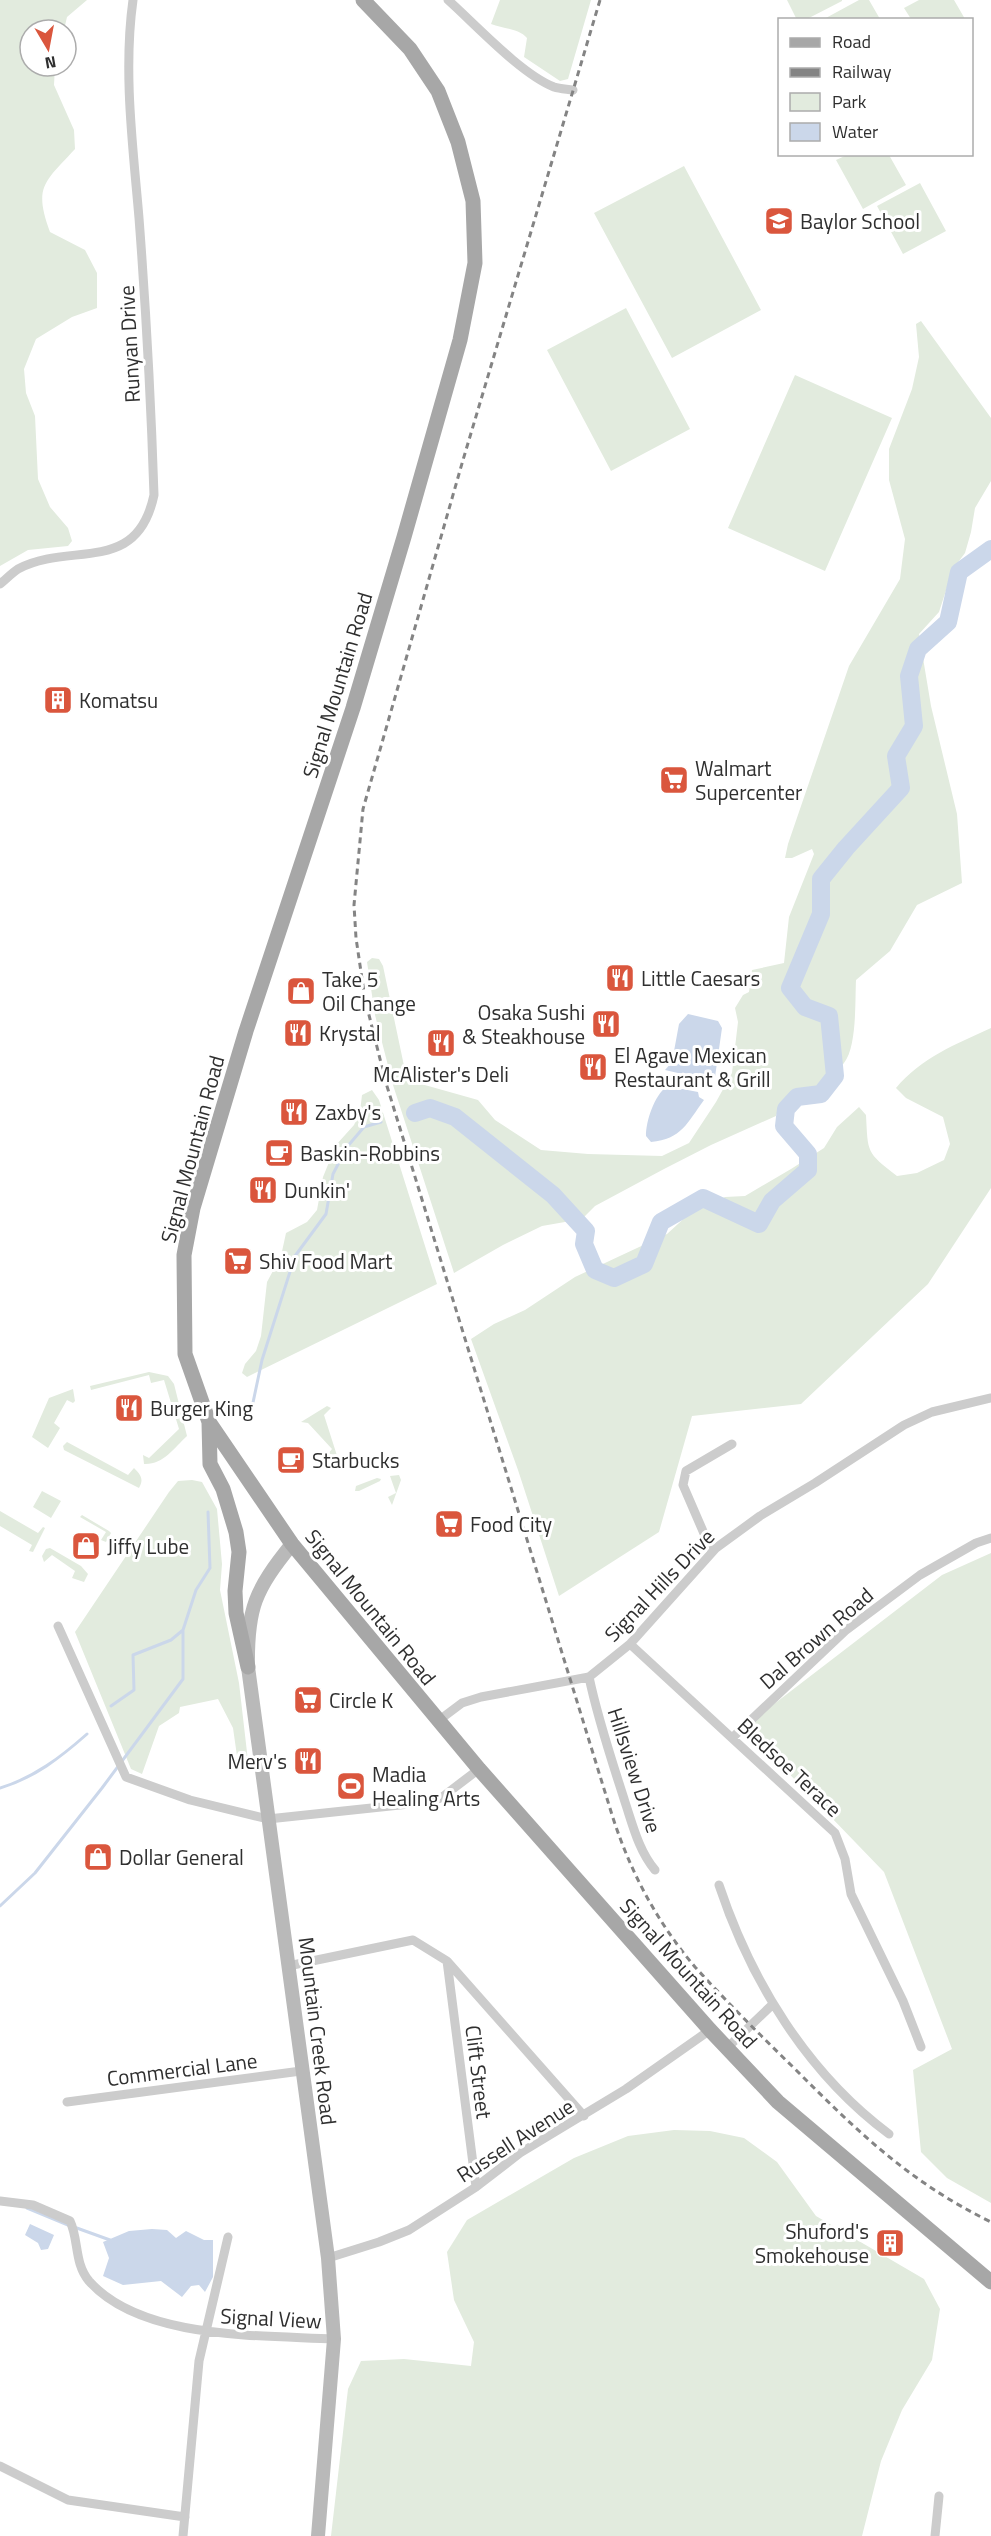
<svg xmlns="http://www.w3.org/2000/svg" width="991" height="2536" font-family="'Titillium Web',sans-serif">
  <rect width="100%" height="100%" fill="#fff"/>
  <path fill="#e2ebde" d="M0,0H87L67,17L64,30H30V66H55L54,85L74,130L75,149C45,182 33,186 50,232L85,250L97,273V308L72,317L36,339L24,369L26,393L35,416L38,479L50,507L68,528L72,541L68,546L28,550L0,566Z
    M500,0H591L568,79L560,81L524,57L527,38C518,28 503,29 491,24Z
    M787,0H842V1L807,19L797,20Z
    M859,0H869L880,19H824Z
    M919,0H954L965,19H911L904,8Z
    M847,155H889L906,185L863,209L836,160Z
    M684,166L761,310L672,358L594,213Z
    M920,183L946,231L903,254L877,206Z
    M626,308L690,429L611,471L547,350Z
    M921,321L991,418V481L975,508L971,532L965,553L953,569L939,612L919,634L931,706L957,814L962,883L917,905L890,951L856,980C855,1001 857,1047 844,1063C837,1072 821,1085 811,1089C793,1096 784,1095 776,1116L711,1145L664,1169L595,1206L582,1219L542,1226L503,1245L454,1273L393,1085L375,1015L367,962L372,958L379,959L383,966L407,1080L478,1100L495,1120L541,1150L588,1154L662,1156L689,1143L716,1102L732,1073L738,1022L735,1008L743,995L749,992L752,970L784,963L789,917L814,854L812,849L792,858H785L788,844L849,666L900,579L905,539L889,480V449L912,389L919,357L916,324Z
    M795,375L892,418L825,571L728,528Z
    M991,1028V1188L928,1284L801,1404L692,1416L659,1532L559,1596L518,1470L471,1339L494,1324L525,1310L575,1277L667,1234L690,1213L725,1197L745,1196L791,1169L824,1148L837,1127L859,1107L866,1115C868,1153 866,1152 897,1176L917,1173L944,1160L950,1144L943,1117L906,1098L896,1088C921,1058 956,1044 991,1028Z
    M372,1090L379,1100L437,1284L247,1377L242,1373L245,1364L256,1351L261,1336L267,1282L281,1256L286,1233L307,1222L317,1210L323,1177L336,1145L354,1125L360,1112L362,1095Z
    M149,1372L168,1376L174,1384L187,1436C174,1448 163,1465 144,1464L143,1455L149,1458L179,1429L164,1380L151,1383L149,1375L91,1390L90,1386Z
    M73,1389L75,1401L73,1403L67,1400L54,1423L60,1428L48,1448L32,1437L49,1398Z
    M327,1406L331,1408L324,1415L340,1465L348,1464L346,1469L340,1468L327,1455L332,1449L308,1423L301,1422Z
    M67,1442L128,1475L134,1468C141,1475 144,1479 139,1488L64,1450L63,1446Z
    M399,1475L401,1480L392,1505L388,1497L396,1493L390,1476Z
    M377,1478L381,1479L380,1481L359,1491H355L356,1486Z
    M192,1480L202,1482L217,1509L222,1564L220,1590L239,1683L248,1761L246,1766L238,1763L233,1728L218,1699L180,1707L179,1713L159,1726L142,1774L131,1769L75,1632L169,1492L178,1481Z
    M42,1491L61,1501L51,1518L33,1507Z
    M0,1511L38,1533L43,1527L45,1528L33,1552L29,1551L32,1545L0,1526Z
    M82,1515L109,1531L111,1533L106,1542L101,1540L106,1532L80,1517Z
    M50,1548L81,1566L88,1574L84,1582L72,1578L75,1571L52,1555L44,1562L42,1556L46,1549Z
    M991,1553V2203L947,2178L921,2152L913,2070L952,2049L884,1872L744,1727L942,1575Z
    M674,2130L710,2131L744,2138L777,2162L816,2216L924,2279L940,2309L932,2360L902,2410L881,2461L862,2536H331L348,2389L361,2361L404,2359L471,2366L474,2342L454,2300L447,2252L467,2220L574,2158L628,2136Z"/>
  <path fill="#cbd7ea" d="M688,1014L718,1021L722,1028L715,1077L708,1080L665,1070L672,1062L679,1024Z
    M667,1086L698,1092L699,1097L704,1100C687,1123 682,1139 651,1142L646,1136C646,1121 654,1096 667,1086Z
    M30,2224L54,2235L48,2249L41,2250L38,2243L25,2235Z
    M152,2229L167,2230L176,2238L186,2231L204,2240H213V2277L205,2292L199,2285L191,2286L182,2297L161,2281L123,2285L103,2276L109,2258L103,2242L129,2231Z"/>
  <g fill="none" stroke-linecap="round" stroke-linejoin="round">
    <path stroke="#cbd7ea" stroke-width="3" d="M251,1412L262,1360L295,1256L326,1214L333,1174L347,1147L364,1127L381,1122
      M111,1706L134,1690L133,1655L171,1640L183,1630
      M0,1788C34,1778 61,1757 87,1734
      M0,1906L35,1873L102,1788L183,1679V1630L196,1590L210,1568L208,1512
      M27,2208L68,2225
      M74,2227L110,2240"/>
    <path stroke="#cbd7ea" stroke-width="18" d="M415,1113L430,1108L455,1117L553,1195L586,1231L584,1244L595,1270L614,1278L644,1264L661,1222L703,1198L759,1224L772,1201L808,1170V1154L784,1126L786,1109L797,1097L821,1094L835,1076L829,1016L805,1007L790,988L821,914V879L846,848L901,788L896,756L914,726L909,676L918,649L948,622L959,572L991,549"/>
    <path stroke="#ccc" stroke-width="9" d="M448,0C476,25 521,74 554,87C560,89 567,89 573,90
      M0,584C6,579 12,573 18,569C71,541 137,576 154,495C151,402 146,310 139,218C133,147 123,71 133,0
      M712,1552L683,1485L686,1471L732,1444
      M58,1626L126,1777L190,1800L268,1819L428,1802L441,1798L479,1769
      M630,1644L835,1833L845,1859L851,1894L903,2001L921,2047
      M589,1677C598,1720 612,1761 625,1802C633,1826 639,1851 655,1870
      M438,1721L462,1703L481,1697L589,1677L630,1644L716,1548L760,1516L815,1483L904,1425L932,1412L991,1398
      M732,1738L845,1631L920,1575L976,1543L991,1538
      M719,1885C751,1981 807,2073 889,2134
      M447,1961L476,2187
      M288,1966L413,1940L447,1961L584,2116
      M727,2048L773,2004
      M67,2102L301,2071
      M0,2201L33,2205L70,2221C79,2240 74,2263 89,2281C141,2340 261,2335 334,2339
      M328,2258L379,2242L409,2230L476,2187L520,2153L626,2089L710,2030
      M0,2466L68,2500L185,2517
      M183,2536L199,2361L228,2237
      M935,2536L939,2496"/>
    <path stroke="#b9b9b9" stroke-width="14" d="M292,1544C255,1590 247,1608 248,1667L328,2258L334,2339L318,2536"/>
    <path stroke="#a7a7a7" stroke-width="15" d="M363,0L410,49L438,91L458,142L473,201L475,263L460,340L404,537L353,708L246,1031L193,1208L184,1255L185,1354L209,1422L292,1544L479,1769L710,2030L778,2102L991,2282
      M209,1422L210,1464L223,1489L236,1532L239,1552L235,1591L236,1613L248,1667"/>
    <path stroke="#848484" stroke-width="3" stroke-dasharray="6 4.5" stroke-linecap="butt" d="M600,0L463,460L363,809L354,905L356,938L365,999L386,1083L613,1818C631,1873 657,1922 695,1967C726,2001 760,2035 794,2068C857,2131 909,2182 991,2222"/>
  </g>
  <defs>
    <g id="school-square" transform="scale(1.5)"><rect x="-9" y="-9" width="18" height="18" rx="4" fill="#da563d" stroke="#fff"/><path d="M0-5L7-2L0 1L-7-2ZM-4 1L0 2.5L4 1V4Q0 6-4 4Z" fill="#fff"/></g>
    <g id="building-square" transform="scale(1.5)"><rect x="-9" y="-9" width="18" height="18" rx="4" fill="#da563d" stroke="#fff"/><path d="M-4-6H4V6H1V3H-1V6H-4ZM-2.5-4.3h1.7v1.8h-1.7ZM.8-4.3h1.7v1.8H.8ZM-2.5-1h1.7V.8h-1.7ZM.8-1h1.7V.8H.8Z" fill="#fff"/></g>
    <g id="supermarket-square" transform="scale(1.5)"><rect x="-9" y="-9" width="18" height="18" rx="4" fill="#da563d" stroke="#fff"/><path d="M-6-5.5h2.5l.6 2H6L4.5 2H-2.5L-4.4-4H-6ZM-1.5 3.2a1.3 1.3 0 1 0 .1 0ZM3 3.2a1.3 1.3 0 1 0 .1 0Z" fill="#fff"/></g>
    <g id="restaurant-square" transform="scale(1.5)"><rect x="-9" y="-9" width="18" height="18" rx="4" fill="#da563d" stroke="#fff"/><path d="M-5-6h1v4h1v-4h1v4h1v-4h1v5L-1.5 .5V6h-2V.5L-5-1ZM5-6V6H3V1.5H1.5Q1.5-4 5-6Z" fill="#fff"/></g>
    <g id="shop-square" transform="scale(1.5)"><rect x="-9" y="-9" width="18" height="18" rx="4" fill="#da563d" stroke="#fff"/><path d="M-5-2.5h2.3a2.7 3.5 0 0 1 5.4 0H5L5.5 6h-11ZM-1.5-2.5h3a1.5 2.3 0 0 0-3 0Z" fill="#fff"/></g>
    <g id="cafe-square" transform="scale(1.5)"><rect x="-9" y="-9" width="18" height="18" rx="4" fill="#da563d" stroke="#fff"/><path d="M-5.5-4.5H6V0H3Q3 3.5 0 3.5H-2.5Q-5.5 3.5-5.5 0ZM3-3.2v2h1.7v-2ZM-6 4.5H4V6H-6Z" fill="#fff"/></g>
    <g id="stadium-square" transform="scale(1.5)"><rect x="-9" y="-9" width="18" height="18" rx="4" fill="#da563d" stroke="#fff"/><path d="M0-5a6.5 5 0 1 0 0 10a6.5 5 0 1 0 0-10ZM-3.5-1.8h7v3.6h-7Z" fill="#fff"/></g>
  </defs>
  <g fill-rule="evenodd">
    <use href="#school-square" x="779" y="221"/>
    <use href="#building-square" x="58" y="700"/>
    <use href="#supermarket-square" x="674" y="780"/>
    <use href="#restaurant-square" x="620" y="978"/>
    <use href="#shop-square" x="301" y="991"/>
    <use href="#restaurant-square" x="606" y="1024"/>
    <use href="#restaurant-square" x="298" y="1033"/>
    <use href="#restaurant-square" x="441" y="1043"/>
    <use href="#restaurant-square" x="593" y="1067"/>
    <use href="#restaurant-square" x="294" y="1112"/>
    <use href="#cafe-square" x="279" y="1153"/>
    <use href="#restaurant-square" x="263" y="1190"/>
    <use href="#supermarket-square" x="238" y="1261"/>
    <use href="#restaurant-square" x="129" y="1408"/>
    <use href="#cafe-square" x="291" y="1460"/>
    <use href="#supermarket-square" x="449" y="1524"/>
    <use href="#shop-square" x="86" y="1546"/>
    <use href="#supermarket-square" x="308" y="1700"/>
    <use href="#restaurant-square" x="308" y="1761"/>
    <use href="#stadium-square" x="351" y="1786"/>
    <use href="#shop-square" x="98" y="1857"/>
    <use href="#building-square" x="890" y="2243"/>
  </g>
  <g text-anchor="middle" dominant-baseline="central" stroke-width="6" stroke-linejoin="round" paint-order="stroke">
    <g font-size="21" fill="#2f2f2f" stroke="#fff" text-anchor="start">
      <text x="800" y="221">Baylor School</text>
      <text x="79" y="700">Komatsu</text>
      <text x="695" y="768">Walmart<tspan x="695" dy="24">Supercenter</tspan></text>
      <text x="641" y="978">Little Caesars</text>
      <text x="322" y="979">Take 5<tspan x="322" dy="24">Oil Change</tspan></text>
      <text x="585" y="1012" text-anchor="end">Osaka Sushi<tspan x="585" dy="24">&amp; Steakhouse</tspan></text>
      <text x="319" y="1033">Krystal</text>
      <text x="614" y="1055">El Agave Mexican<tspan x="614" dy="24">Restaurant &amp; Grill</tspan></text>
      <text x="441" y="1074" text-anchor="middle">McAlister's Deli</text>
      <text x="315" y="1112">Zaxby's</text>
      <text x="300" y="1153">Baskin-Robbins</text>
      <text x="284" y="1190">Dunkin'</text>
      <text x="259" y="1261">Shiv Food Mart</text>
      <text x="150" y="1408">Burger King</text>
      <text x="312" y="1460">Starbucks</text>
      <text x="470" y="1524">Food City</text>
      <text x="107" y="1546">Jiffy Lube</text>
      <text x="329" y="1700">Circle K</text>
      <text x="287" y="1761" text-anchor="end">Merv's</text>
      <text x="372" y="1774">Madia<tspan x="372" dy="24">Healing Arts</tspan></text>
      <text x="119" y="1857">Dollar General</text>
      <text x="869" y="2231" text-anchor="end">Shuford's<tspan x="869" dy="24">Smokehouse</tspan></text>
    </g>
    <g font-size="21" fill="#2f2f2f" stroke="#fff">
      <text transform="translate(129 344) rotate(-93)">Runyan Drive</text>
      <text transform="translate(337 685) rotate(-73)">Signal Mountain Road</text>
      <text transform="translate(192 1149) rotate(-75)">Signal Mountain Road</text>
      <text transform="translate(659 1585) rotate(-46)">Signal Hills Drive</text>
      <text transform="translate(371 1607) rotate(51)">Signal Mountain Road</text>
      <text transform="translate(816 1638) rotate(-41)">Dal Brown Road</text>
      <text transform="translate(790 1767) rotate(43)">Bledsoe Terace</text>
      <text transform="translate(635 1770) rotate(72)">Hillsview Drive</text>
      <text transform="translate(689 1973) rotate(48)">Signal Mountain Road</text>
      <text transform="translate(318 2031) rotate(83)">Mountain Creek Road</text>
      <text transform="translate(182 2069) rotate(-7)">Commercial Lane</text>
      <text transform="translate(479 2072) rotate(83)">Clift Street</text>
      <text transform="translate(515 2140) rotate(-33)">Russell Avenue</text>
      <text transform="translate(271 2318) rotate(3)">Signal View</text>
    </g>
  </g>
  <rect x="778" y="18" width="195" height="138" fill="#ffffff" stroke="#acacac" stroke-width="1.5"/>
  <rect x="790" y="38" width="30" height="9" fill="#a7a7a7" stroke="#acacac" stroke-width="1.5"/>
  <text x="832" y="48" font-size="18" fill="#2f2f2f">Road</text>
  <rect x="790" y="68" width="30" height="9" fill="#848484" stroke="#acacac" stroke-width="1.5"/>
  <text x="832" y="78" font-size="18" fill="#2f2f2f">Railway</text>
  <rect x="790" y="93" width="30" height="18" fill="#e2ebde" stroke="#acacac" stroke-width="1.5"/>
  <text x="832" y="108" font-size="18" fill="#2f2f2f">Park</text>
  <rect x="790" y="123" width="30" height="18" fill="#cbd7ea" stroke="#acacac" stroke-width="1.5"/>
  <text x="832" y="138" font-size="18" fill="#2f2f2f">Water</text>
  <g transform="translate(48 48) rotate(170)"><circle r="28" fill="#ffffff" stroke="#acacac" stroke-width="1.5"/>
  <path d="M0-4.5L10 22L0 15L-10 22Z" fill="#da563d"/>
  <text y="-9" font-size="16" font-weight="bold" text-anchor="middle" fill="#2f2f2f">N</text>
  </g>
</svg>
